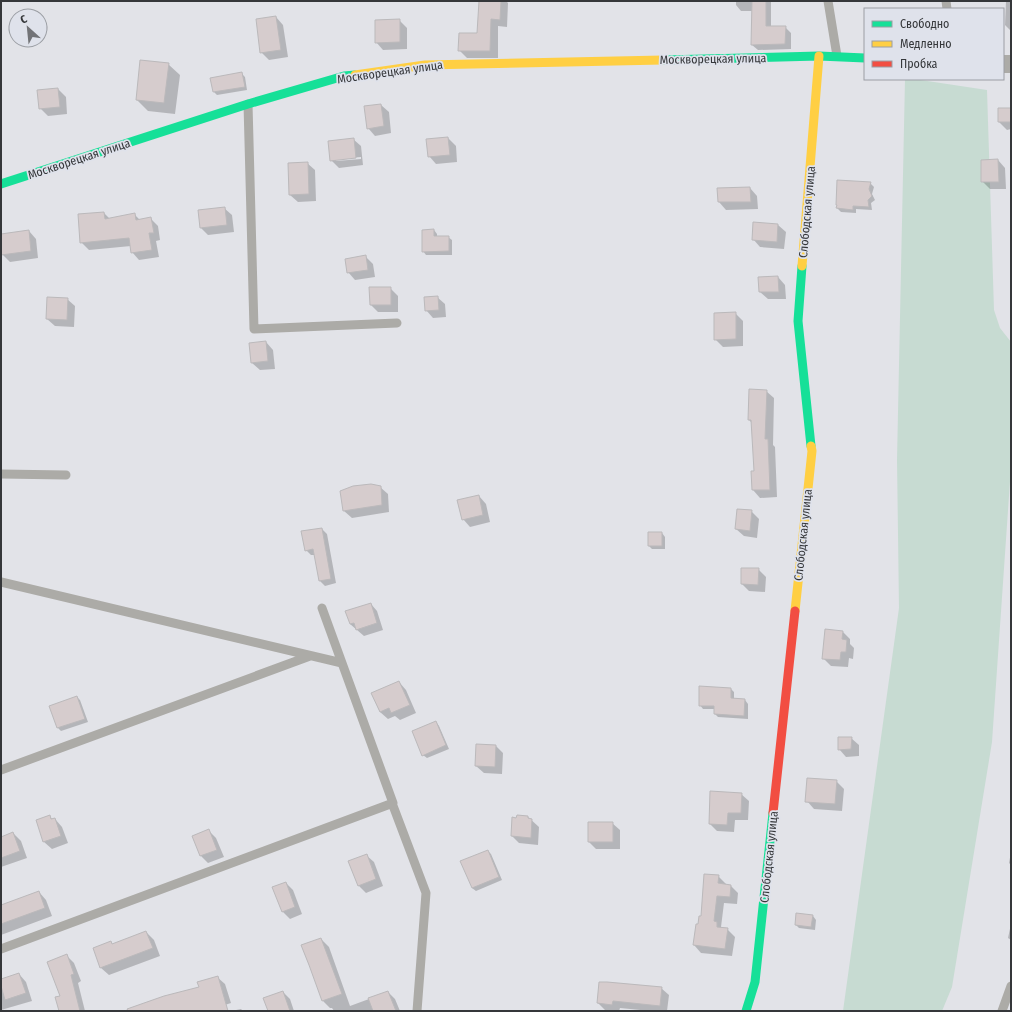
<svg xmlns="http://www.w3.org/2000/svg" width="1012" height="1012" font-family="'Fira Sans Condensed',sans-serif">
  <rect width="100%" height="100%" fill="#e2e3e8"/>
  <path fill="#c7dbd2" d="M905,79H914L987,90L994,310L1000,328L1011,342V467L992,742L952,987L942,1011H843L899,608L897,460Z"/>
  <path fill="#0003" fill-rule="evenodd" d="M480,1H506L508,3L507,27L498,26V58H467L459,50L478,34Z
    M736,1H771V27H785L791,33V49L758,50L752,45L753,11H741L736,5Z
    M1006,1H1011V31L1005,25Z
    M276,17L283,25L288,57L269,60L261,52Z
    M399,20L407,28V49L383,50L376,42Z
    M168,64L180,75L175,114L148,111L137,100Z
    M242,74L245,77L247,90L217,95L214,92Z
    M58,89L66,97L67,114L48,116L40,108Z
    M381,105L389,112L391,133L375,136L368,128Z
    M999,109H1011V129L1007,130L999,122Z
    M448,138L456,146L457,162L436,164L429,156Z
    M353,139L361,146L363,165L339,168L331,160ZM361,157V159L336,161V159Z
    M998,160L1005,168L1006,189H990L982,181Z
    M307,163L315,170L316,201L298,202L290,195Z
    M870,183L874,187L872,194L875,200L871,203L872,210L856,209V213L841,212L837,208L838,206L837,205Z
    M750,188L757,196L758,209L726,210L719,202L718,189Z
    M224,208L232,215L234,232L208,235L201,228Z
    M104,213L110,219L134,214L140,220L150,218L158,226L160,240L156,241L159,257L139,260L132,252L131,246L89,250L81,242Z
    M754,223L778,225L786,232L784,249L760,247L753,239Z
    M434,230L437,234V237H448L452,240V255H426L423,251Z
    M29,231L36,239L38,258L10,262L2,254L1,235Z
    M366,257L373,264L375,277L355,280L348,272Z
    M778,277L785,285L786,299H768L760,292Z
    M370,288H390L398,296V312H378L371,305Z
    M437,297L445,304L446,317L433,318L426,310Z
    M67,299L75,306L74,327L55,326L47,319Z
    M735,313L743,321V346L723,347L715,339Z
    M266,342L273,350L275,369L260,370L252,363L250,344Z
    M766,391L774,398L773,445L775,447L777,497L760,498L753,490L752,472H755L752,423L749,420Z
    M380,487L388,494L389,512L352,518L344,511Z
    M479,496L486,504L490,522L470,527L463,519Z
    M751,511L759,519L757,538L744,536L736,529Z
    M322,529L327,534L336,583L325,586L320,581L315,555H311L306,550Z
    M662,533L665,537V549H652L649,546Z
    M758,569L766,577L765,592L749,591L742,584Z
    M371,604L377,611L383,630L364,636L350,624Z
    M843,632L850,639V644L854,648L853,659L849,658L848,667L831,666L823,658Z
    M399,682L406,690L416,713L400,720L395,716L388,719L380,712L372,694Z
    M731,689L734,692V700H745L748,704V719L718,717L715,714V709H703L700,705Z
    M77,697L80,700L88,722L61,731L58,728L50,707Z
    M436,722L439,726L449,749L427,758L423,755Z
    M851,738L859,745V756L846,757L839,749Z
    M496,746L503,753L502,774L484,773L476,766Z
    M836,781L844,789L842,811L814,809L807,801Z
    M741,794L749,801L748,820H735L734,832L717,831L710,824Z
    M49,816L53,820L55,819L62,827L68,843L52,849L44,842L37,820Z
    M528,817L539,827L538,845L519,843L512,836Z
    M612,823L620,830V849H596L589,842Z
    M208,830L216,838L224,857L208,863L201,856L193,836Z
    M13,833L21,841L27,858L1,867V838Z
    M488,851L491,854L502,880L476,891L472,888Z
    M1011,852V865L1009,863Z
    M366,855L374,862L383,886L366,893L358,885Z
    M718,876L726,884V885L731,886L738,893L737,904L724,903L721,927L723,929H727L735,937L732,956L701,953L694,945L701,917Z
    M286,883L293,890L302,914L290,919L282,911Z
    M39,892L46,900L52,916L1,935V907Z
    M813,916L816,920L815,930L799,928L796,925Z
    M1011,924V940L1008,938Z
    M146,932L154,940L160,956L109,975L101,968L94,948L113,945Z
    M321,939L329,947L350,1006L388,992L395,999L400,1011H334L332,1008H330L323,1001L311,966Z
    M66,955L74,963L81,981L78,983L85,1011H60Z
    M19,974L26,982L32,1001L1,1010V980Z
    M217,977L225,984L231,1003L206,1011H129L200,988Z
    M661,988L669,995L667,1011H650L620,1008L619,1011L605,1010L598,1003Z
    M283,992L290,999L294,1011H269Z
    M241,1009L243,1011H231Z"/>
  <path fill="#d6cccd" stroke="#bbb9bb" d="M479,1H501L500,20L491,19L490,51H458L459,33H477Z
    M752,1H766V26H786L785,44L751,45Z
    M276,16L281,50L260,53L256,19Z
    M400,19V42L375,43V20Z
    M140,60L169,63L164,103L136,100Z
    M242,72L245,87L213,92L210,78Z
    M58,88L60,107L39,109L37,90Z
    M381,104L384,126L367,129L364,106Z
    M998,108H1011V122H998Z
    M448,137L450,155L428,157L426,139Z
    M354,138L356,158L330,161L328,141Z
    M998,159L999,182H981V160Z
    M308,162L309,194L289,195L288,163Z
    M837,180L871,182L869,189L872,196L868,200L869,207L853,206V210L836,208L837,205H836Z
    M750,187L751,202H718L717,188Z
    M225,207L227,225L200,228L198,210Z
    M104,212L105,219L135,213L136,220L151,217L154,233H149L152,250L131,253L129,238L80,243L78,214Z
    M753,222L778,224L777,242L752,240Z
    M434,229V236H449V251L422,252V230Z
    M29,230L31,251L1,255V234Z
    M366,255L368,270L347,273L345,259Z
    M778,276L779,292H759L758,277Z
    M369,287H391V305H370Z
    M438,296L439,310L425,311L424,297Z
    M47,297L68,298L67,320L46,319Z
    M736,312V339L714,340V313Z
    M266,341L268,361L251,363L249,343Z
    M749,389L767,390L765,439H768L770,490H752L751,471H754L751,420H748Z
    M371,484L381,486L382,505L343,511L340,491L353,486Z
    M479,495L483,515L462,520L457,500Z
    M737,509L752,510L750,531L735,529Z
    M322,528L331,579L319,581L313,549L305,551L301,531Z
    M648,532H662V546H648Z
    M741,568H759L758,585L741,584Z
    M371,603L377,623L356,630L354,623L350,624L345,611Z
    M825,629L843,631L842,639L847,640L846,652H841L840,660L822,659Z
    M399,681L410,705L391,713L389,708L380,712L371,693Z
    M699,686L731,688V698L745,699L744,716L714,714V706H699Z
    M77,696L85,719L57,728L49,706Z
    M436,721L446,745L422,756L412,731Z
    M838,737H852L851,749L838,750Z
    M476,744L496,745L495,767L475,766Z
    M807,778L837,780L835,804L805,802Z
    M710,791L742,793L741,813H728L727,825L709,824Z
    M50,815L51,819L55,818L61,836L43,842L36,820Z
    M517,815L528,816V818L532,819L531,838L511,836L512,817L516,818Z
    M588,822H613V842H588Z
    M209,829L217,850L200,856L192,836Z
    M13,832L20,851L1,858V837Z
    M488,850L499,877L472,888L460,861Z
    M367,854L376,879L358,886L348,861Z
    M704,874L719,875L718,883L731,885L730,897L717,896L714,921L717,922V927L728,928L725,949L693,945L696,924H698L699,916H701Z
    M286,882L295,907L282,912L272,887Z
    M39,891L45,908L1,924V905Z
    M796,913L813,915L811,927L795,925Z
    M146,931L153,948L100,968L93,948L111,941L112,944Z
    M321,938L342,994L322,1001L309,965L301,945Z
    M67,954L74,974L71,975L80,1011H59L55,997L60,996L47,962Z
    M19,973L26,993L5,1000L1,986V979Z
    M218,976L228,1011H128L127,1009L164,996L199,987L197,982Z
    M599,982H607L662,987L660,1006L613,1001L612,1005L597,1003Z
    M283,991L290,1011H268L263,998Z
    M388,991L396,1011H373L368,998Z"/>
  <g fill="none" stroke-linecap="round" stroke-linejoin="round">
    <path stroke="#acaba7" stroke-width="9" d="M828,1L837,56
      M946,1L947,9
      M248,104L254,329L397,323
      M1,474L66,475
      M1,582L342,663L322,608
      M1,770L310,656
      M392,803L426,893L417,1011
      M1,949L393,803L342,663
      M1002,1011L1011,986"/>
    <path stroke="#acaba7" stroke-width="18" d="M1003,64H1011"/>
    <path stroke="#16e098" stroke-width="9" d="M663,60L819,56L865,58
      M1,184L248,104L344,76L355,75
      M802,266L798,321L811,446
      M746,1011L755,982L773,813"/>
    <path stroke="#ffcf43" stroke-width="9" d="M355,75L425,65L663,60
      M802,266L819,56
      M795,611L812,451L811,446"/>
    <path stroke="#f24e42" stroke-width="9" d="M773,813L795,611"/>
  </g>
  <g text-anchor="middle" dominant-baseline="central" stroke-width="3.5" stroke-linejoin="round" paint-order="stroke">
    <g font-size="12" fill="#35373a" stroke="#dfe2eb">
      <text transform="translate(713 59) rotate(-1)">Москворецкая улица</text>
      <text transform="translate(390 72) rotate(-8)">Москворецкая улица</text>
      <text transform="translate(79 159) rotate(-18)">Москворецкая улица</text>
      <text transform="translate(807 212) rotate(-85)">Слободская улица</text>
      <text transform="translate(803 535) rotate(-84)">Слободская улица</text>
      <text transform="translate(769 857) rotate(-84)">Слободская улица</text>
    </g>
  </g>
  <rect width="1012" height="1012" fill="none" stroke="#35373a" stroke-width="4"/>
  <rect x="864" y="8" width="140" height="72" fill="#dfe2eb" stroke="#9b9ea4"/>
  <rect x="872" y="21" width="20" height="6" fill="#16e098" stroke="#9b9ea4"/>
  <text x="900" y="28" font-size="12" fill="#35373a">Свободно</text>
  <rect x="872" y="41" width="20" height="6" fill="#ffcf43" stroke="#9b9ea4"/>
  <text x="900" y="48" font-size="12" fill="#35373a">Медленно</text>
  <rect x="872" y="61" width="20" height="6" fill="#f24e42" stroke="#9b9ea4"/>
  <text x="900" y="68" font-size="12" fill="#35373a">Пробка</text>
  <g transform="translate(28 28) rotate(333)"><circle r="19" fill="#dfe2eb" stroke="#9b9ea4"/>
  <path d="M0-3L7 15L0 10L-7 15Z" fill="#727377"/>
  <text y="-6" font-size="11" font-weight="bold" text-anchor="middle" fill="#35373a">С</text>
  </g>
</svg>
